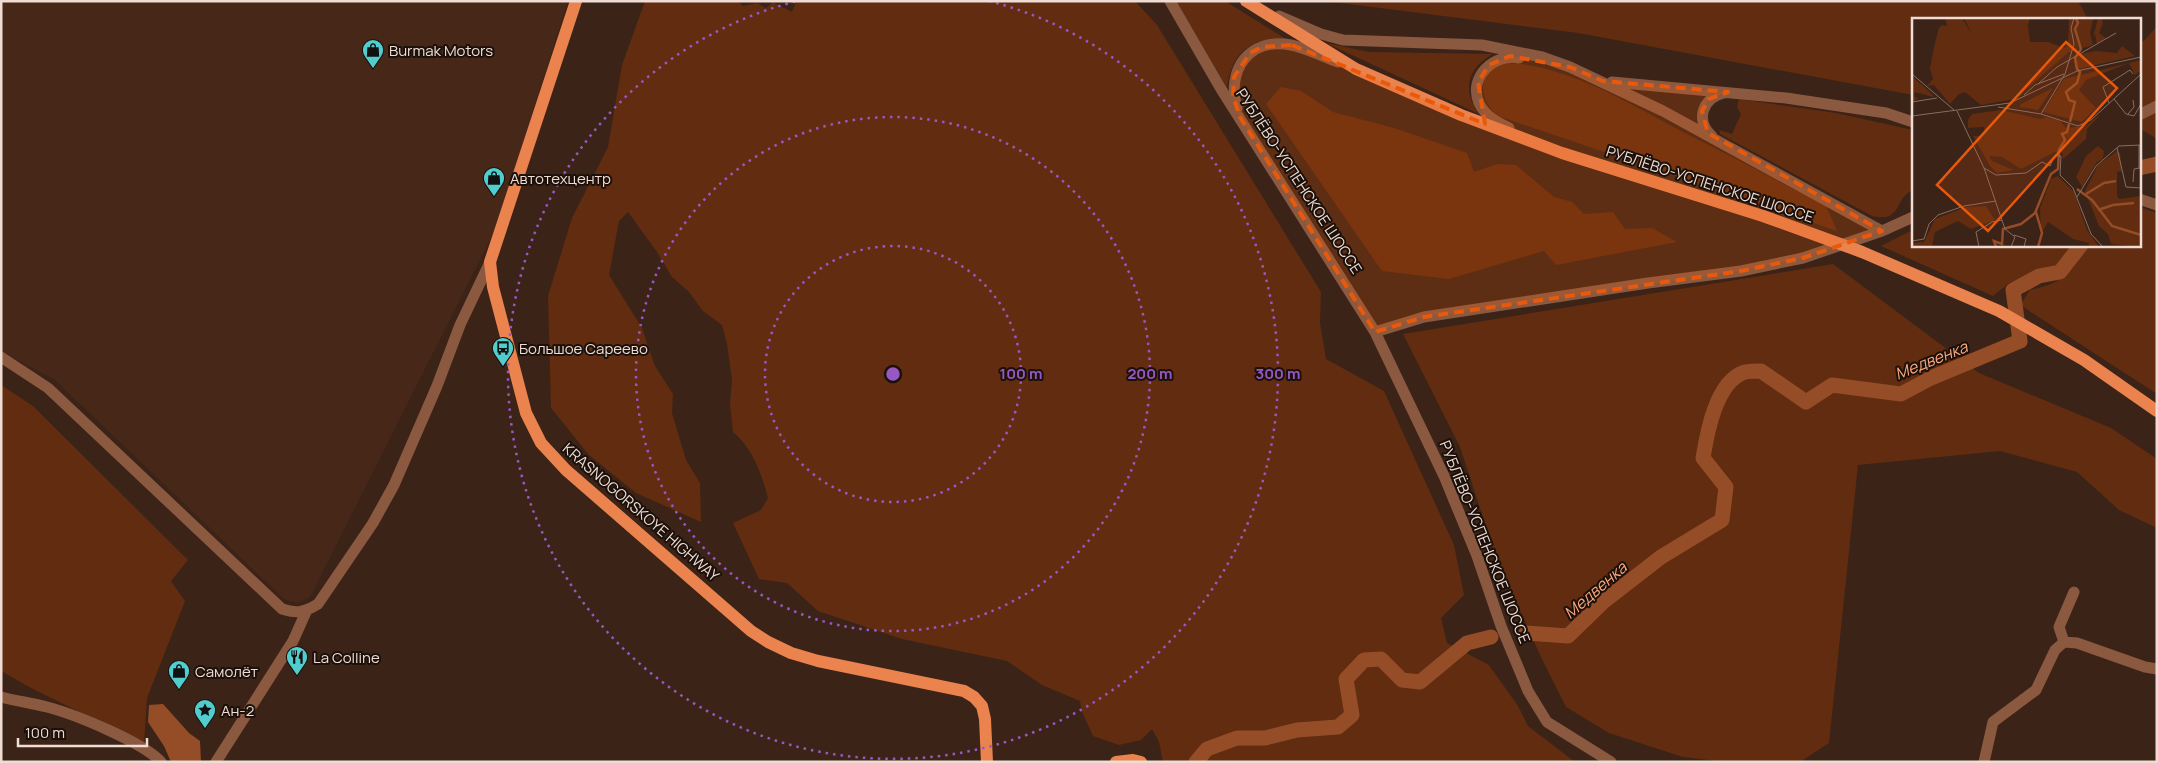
<svg xmlns="http://www.w3.org/2000/svg" width="2158" height="763" font-family="Manrope,sans-serif">
  <rect width="100%" height="100%" fill="#3c2317"/>
  <path fill="#472718" d="M1,1H568L495,230L310,597L298,603L284,599L55,380L1,351Z"/>
  <path fill="#612c0f" d="M645,1H738L743,6L757,3L766,8L773,2L792,12L796,1H1135L1157,25L1321,292L1320,323L1326,359L1384,391L1454,545L1464,595L1441,618L1447,643L1489,665L1518,706L1528,726L1575,762H1163L1159,742L1152,729L1141,740L1119,745L1093,736L1082,712L1080,701L1042,685L1007,661L902,639L818,611L787,583L759,579L733,523L761,510L768,498C762,475 752,447 733,432L730,405L732,380L727,344L722,325L703,311L689,292L672,277L657,252L628,212L619,221L609,275L642,328L655,366L673,394L672,413L686,460L700,483L701,522L636,493L589,455L551,408L548,296L572,218L608,147L622,65Z
    M1176,1H1225L1286,39C1251,36 1231,54 1227,88Z
    M1325,1H2078L2088,19H1913V95L1578,33Z
    M2157,26V139L2139,128V40L2144,41Z
    M1326,43L1369,52L1493,54C1467,68 1462,90 1479,114Z
    M1503,63C1564,63 1630,104 1683,132C1731,156 1778,181 1826,206L1837,231L1498,116C1485,106 1476,85 1490,71C1493,68 1499,65 1503,63Z
    M1281,87L1301,91L1333,112L1394,128L1467,153L1474,172L1497,164L1516,165L1554,197L1572,202L1584,214L1613,212L1625,229L1652,228L1677,242L1556,265L1544,251L1449,279L1382,271L1266,104Z
    M1739,99L1836,113L1913,130V190C1893,199 1903,223 1872,216L1720,134L1719,130L1732,134L1741,114L1737,107Z
    M2139,207L2157,213V394L2020,305L2030,290C2066,282 2068,274 2087,245H2139Z
    M1913,230V245H2073L2061,265L2009,283L1993,296L1881,246Z
    M1833,264L1979,373L2111,428L2157,459V528L2119,510L2077,472L2000,451L1858,465L1829,743L1800,762H1725L1683,757L1609,733L1566,707L1541,657L1495,554L1460,447L1403,334Z
    M1,385L33,406L188,560L171,581L185,601L147,698L144,744L31,688L1,671Z"/>
  <path fill="#954d27" d="M163,704L189,733L200,741L201,762H171L164,746L148,722L149,705Z"/>
  <g fill="none" stroke-linecap="round" stroke-linejoin="round">
    <path stroke="#954d27" stroke-width="15" d="M2139,168L2157,164
      M1526,633L1568,636L1603,602L1661,557L1722,520L1726,487L1703,458C1707,433 1716,381 1745,372C1750,371 1756,371 1761,371L1806,402L1832,385L1901,394L1931,378L2020,341L2013,290L2039,276L2060,272L2081,245
      M1196,762L1207,749L1237,738H1265L1297,730L1338,727L1352,715L1346,679L1364,660L1381,659L1402,680L1420,682L1467,643L1491,637"/>
    <path stroke="#8b5940" stroke-width="11" d="M1170,1L1221,89L1375,332L1444,476L1477,556L1501,626L1528,691L1547,722L1611,762
      M1279,16L1321,34L1343,40L1482,45L1542,57L1570,67L1663,111L1882,231
      M1612,82L1786,98L1886,113L1913,122
      M1237,108C1226,70 1249,37 1291,45C1307,48 1323,57 1338,62
      M2139,115L2157,106
      M1509,128C1497,122 1485,116 1479,103C1468,77 1494,53 1519,58
      M1712,136C1695,121 1702,98 1724,93
      M2139,199L2157,205
      M1375,332L1424,317L1648,283L1741,271L1803,258L1882,231L1913,217
      M1,357L48,388L282,609C297,614 305,612 318,604L373,523L394,485L437,386L460,325L490,262
      M2064,642L2059,627L2074,592
      M1,697C16,701 32,703 47,707C74,714 143,742 161,762
      M216,762L293,641L306,612
      M1984,762L1993,722L2036,690L2055,650L2064,642L2077,643L2145,667L2157,669"/>
    <path stroke="#eb834e" stroke-width="12" d="M576,1L490,262L493,287L526,413L541,443L566,470L751,631L768,642L791,653L818,661L964,691L974,697L982,706L985,719L987,762
      M1246,1L1356,69L1461,115L1562,153L1763,216L1862,252L1999,311L2084,360L2157,411
      M1116,762L1133,760L1141,762"/>
  </g>
  <path fill="#e8590c" fill-opacity="0.2" stroke="#e8590c" stroke-width="4" stroke-dasharray="10 6" stroke-linejoin="round" d="M1292,45L1485,124L1478,82L1489,65L1510,56L1570,67L1603,81L1728,92L1709,99L1702,111L1708,133L1882,231L1803,258L1741,271L1424,317L1375,332L1240,117L1233,96L1234,77L1250,53L1262,47Z"/>
  <g fill="none" stroke="#9858c4" stroke-width="2.5" stroke-dasharray="2.5 5">
    <circle cx="893" cy="374" r="128"/>
    <circle cx="893" cy="374" r="257"/>
    <path d="M989 1A385 385 0 1 1 797 1"/>
  </g>
  <defs>
    <g id="shop-pin" transform="scale(1.125)"><path d="M0 17L-7.5 6A9.5 9.5 0 1 1 7.5 6Z" fill="#52cdce" stroke="#1b100a"/><path d="M-5-2.5h2.3a2.7 3.5 0 0 1 5.4 0H5L5.5 6h-11ZM-1.5-2.5h3a1.5 2.3 0 0 0-3 0Z" fill="#111"/></g>
    <g id="bus-pin" transform="scale(1.125)"><path d="M0 17L-7.5 6A9.5 9.5 0 1 1 7.5 6Z" fill="#52cdce" stroke="#1b100a"/><path d="M-5-6H5V4H4V6H2V4H-2V6H-4V4H-5ZM-3.5-4V0h7V-4ZM-3.5 1.2v1.5H-2V1.2ZM2 1.2v1.5H3.5V1.2Z" fill="#111"/></g>
    <g id="restaurant-pin" transform="scale(1.125)"><path d="M0 17L-7.5 6A9.5 9.5 0 1 1 7.5 6Z" fill="#52cdce" stroke="#1b100a"/><path d="M-5-6h1v4h1v-4h1v4h1v-4h1v5L-1.5 .5V6h-2V.5L-5-1ZM5-6V6H3V1.5H1.5Q1.5-4 5-6Z" fill="#111"/></g>
    <g id="sight-pin" transform="scale(1.125)"><path d="M0 17L-7.5 6A9.5 9.5 0 1 1 7.5 6Z" fill="#52cdce" stroke="#1b100a"/><path d="M0-6L1.8-2.2L6-1.7L2.9 1.2L3.7 5.4L0 3.3L-3.7 5.4L-2.9 1.2L-6-1.7L-1.8-2.2Z" fill="#111"/></g>
  </defs>
  <g fill-rule="evenodd">
    <use href="#shop-pin" x="373" y="50"/>
    <use href="#shop-pin" x="494" y="178"/>
    <use href="#bus-pin" x="503" y="348"/>
    <use href="#restaurant-pin" x="297" y="657"/>
    <use href="#shop-pin" x="179" y="671"/>
    <use href="#sight-pin" x="205" y="710"/>
  </g>
  <g text-anchor="middle" dominant-baseline="central" stroke-width="4" stroke-linejoin="round" paint-order="stroke">
    <g font-size="15" fill="#efddd5" stroke="#1b100a" text-anchor="start">
      <text x="389" y="50">Burmak Motors</text>
      <text x="510" y="178">Автотехцентр</text>
      <text x="519" y="348">Большое Сареево</text>
      <text x="313" y="657">La Colline</text>
      <text x="195" y="671">Самолёт</text>
      <text x="221" y="710">Ан-2</text>
    </g>
    <g font-size="15" fill="#efddd5" stroke="#1b100a">
      <text transform="translate(1299 181) rotate(57)">РУБЛЁВО-УСПЕНСКОЕ ШОССЕ</text>
      <text transform="translate(1710 184) rotate(18)">РУБЛЁВО-УСПЕНСКОЕ ШОССЕ</text>
      <text transform="translate(641 512) rotate(41)">KRASNOGORSKOYE HIGHWAY</text>
      <text transform="translate(1485 542) rotate(68)">РУБЛЁВО-УСПЕНСКОЕ ШОССЕ</text>
    </g>
    <g font-size="16" font-style="italic" fill="#fca981" stroke="#1b100a">
      <text transform="translate(1931 360) rotate(-22)">Медвенка</text>
      <text transform="translate(1595 590) rotate(-41)">Медвенка</text>
    </g>
  </g>
  <g transform="translate(1912 18)">
    <rect width="229" height="229" fill="#3c2317"/>
    <path d="M33,0H50L60,16L52,0H118L116,8L118,24H136L152,30L156,27L157,0H185L181,2L178,15L181,27L157,34L103,81L69,87L53,74L47,76L38,86L22,67L15,68L21,61L18,51L22,29L27,10L30,7L35,8ZM186,0H190L191,5L187,15L194,20L185,26L183,16L181,20ZM210,28L223,38L166,51L164,40L169,36L183,33L205,35ZM229,42V52L223,57L217,45L174,62L167,72L184,90L170,104L131,94L152,61ZM0,58L21,77V79L3,74L2,78L6,81L0,83ZM141,70L126,92L108,89L109,86ZM89,92L128,101L134,99L148,103L154,110L173,108L189,96L175,111L174,121L151,141L150,135L143,134L109,151L90,139L77,138L80,143L102,152L85,155L78,148L61,118H70L73,115L72,109L56,110V102L60,96ZM186,128L192,133L191,141L185,144L170,169L164,159L174,138ZM205,133L208,135L210,153L205,154V178L207,181L229,178V229L199,226L196,216L187,208L173,173L186,147ZM146,158L162,174L175,212L187,229H177V225L161,221L136,204L129,216L128,190L139,161ZM74,188L83,202L59,211L46,203L23,214L20,228L23,229H0V225L12,224L23,201L54,189Z" fill="#612c0f"/>
    <path fill="none" stroke="#954d27" stroke-width="2.5" d="M158,104L163,84L157,82L154,74L165,65L168,54L165,51L163,40L169,31L163,11L166,5L164,0M165,171L180,182L200,208L229,217M174,176L192,165L204,163M186,192L201,187L222,185M124,194L130,215L126,229M84,229L82,223L90,226L91,211L109,206L123,195L139,156L146,151L147,132L153,122L150,116L155,114L157,106"/>
    <path fill="none" stroke="#846d63" stroke-width="1" d="M0,56L42,92M126,66L145,49L204,15M112,77L123,67L152,56M202,81L214,96L222,98L229,86M0,84L25,80M197,85L191,69L218,52L221,56M86,89L129,96L166,108L179,102L229,56M45,93L72,150L84,157L114,155L130,144L138,148L143,137L149,138L148,157L161,170L179,216L191,229M129,96L153,56L162,26L159,10L162,0M216,96L222,89L221,82M0,98L98,85L165,53L229,39M205,130L214,169L229,170M72,150L93,211L103,219L99,229M227,150V127M221,164L222,151L228,150M165,179L184,148L207,128L229,127M102,217L114,221L112,229M0,223L12,221L17,206L26,197L52,188L84,183M67,229L64,214L80,204L90,202"/>
    <path fill="#e8590c" fill-opacity="0.15" stroke="#e8590c" stroke-width="2.5" d="M154,24L205,70L76,213L25,167Z"/>
    <rect width="229" height="229" fill="none" stroke="#efddd5" stroke-width="2.5"/>
  </g>
  <circle cx="893" cy="374" r="8" fill="#9858c4" stroke="#1b100a" stroke-width="2.5"/>
  <g font-size="15" text-anchor="middle" font-weight="bold" fill="#9858c4" stroke="#1b100a" stroke-width="4" stroke-linejoin="round" paint-order="stroke">
    <text x="1021" y="379">100 m</text>
    <text x="1150" y="379">200 m</text>
    <text x="1278" y="379">300 m</text>
  </g>
  <rect width="2158" height="763" fill="none" stroke="#efddd5" stroke-width="5"/>
  <path d="M18 738v8h129v-8" fill="none" stroke="#efddd5" stroke-width="2.5"/>
  <text x="25" y="738" font-size="15" fill="#efddd5" stroke="#1b100a" stroke-width="4" paint-order="stroke">100 m</text>
</svg>
